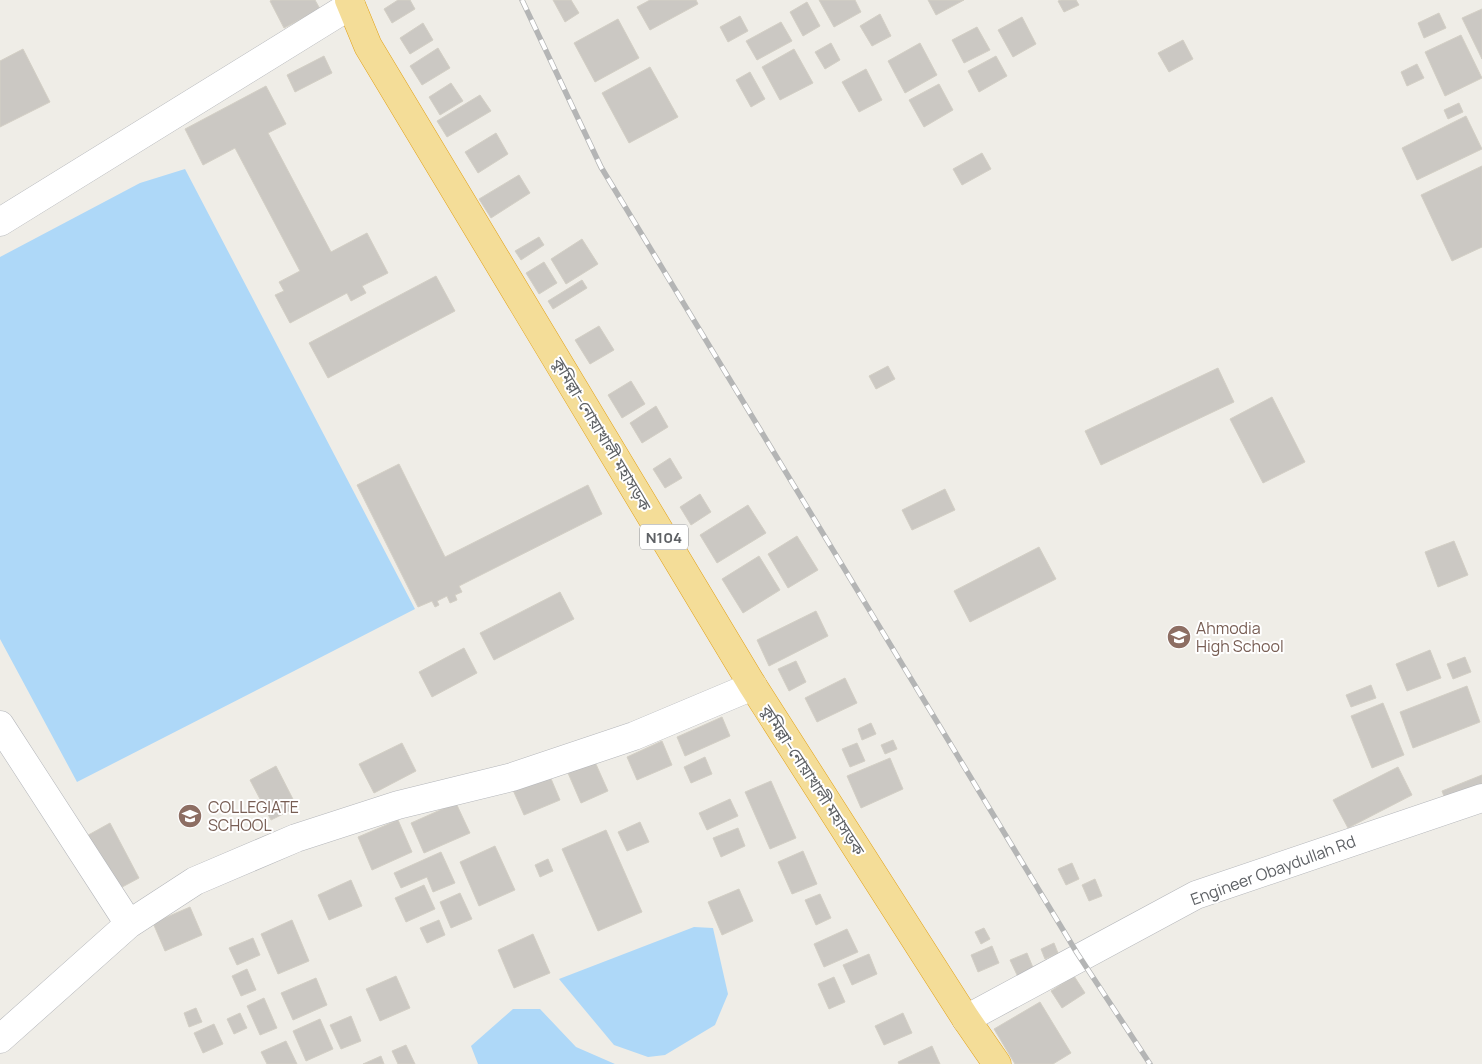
<svg xmlns="http://www.w3.org/2000/svg" width="1482" height="1064" font-family="Manrope,'Noto Sans Bengali',sans-serif">
  <rect width="100%" height="100%" fill="#efede7"/>
  <path fill="#aed8f8" d="M185,169L415,609L77,782L0,639V257L140,183Z
    M694,927L713,928L728,994L715,1025L665,1055L648,1057L614,1045L559,979Z
    M513,1009H540L576,1047L615,1064H478L471,1046Z"/>
  <path fill="#cbc8c3" stroke="#d3cfc5" d="M272,0H315L320,9L284,28L270,1Z
    M398,0H410L415,9L392,23L384,9Z
    M553,0H571L579,13L565,22Z
    M650,0H696L698,4L650,30L637,7Z
    M819,0H855L861,12L834,27Z
    M928,0H964L936,15Z
    M1061,0H1076L1079,5L1064,12L1058,1Z
    M807,2L820,26L803,36L790,12Z
    M1482,9V59L1462,18Z
    M1439,13L1446,28L1424,38L1418,23Z
    M880,14L891,36L872,46L860,26Z
    M740,16L748,31L728,42L720,27Z
    M1022,17L1036,44L1013,57L998,30Z
    M618,19L639,58L595,82L574,43Z
    M781,22L792,41L757,60L746,41Z
    M423,23L433,40L410,54L400,38Z
    M977,27L990,50L964,63L952,40Z
    M1461,35L1482,78L1445,96L1425,52Z
    M1183,40L1193,59L1169,72L1158,53Z
    M831,43L840,60L825,69L815,52Z
    M920,43L937,75L905,93L888,61Z
    M438,48L450,68L422,85L410,66Z
    M23,49L50,102L0,127V61Z
    M794,49L813,83L780,100L762,67Z
    M324,56L332,73L295,92L287,75Z
    M996,56L1007,76L979,92L968,71Z
    M1417,64L1424,78L1407,86L1401,72Z
    M650,67L678,117L629,143L602,93Z
    M866,69L882,100L859,112L842,82Z
    M750,72L765,99L751,107L736,80Z
    M451,83L463,101L440,115L429,97Z
    M939,84L953,110L924,127L909,100Z
    M266,86L286,124L268,133L331,252L367,233L388,273L362,286L366,293L351,301L347,293L290,323L275,295L284,291L279,282L300,271L235,148L203,165L185,129Z
    M480,95L491,111L447,137L437,121Z
    M1459,103L1463,112L1448,119L1444,110Z
    M1466,116L1482,149L1417,180L1402,148Z
    M496,133L508,154L478,173L465,152Z
    M982,153L991,169L962,185L953,169Z
    M1482,166V247L1452,261L1421,195Z
    M519,175L530,193L491,218L479,199Z
    M539,237L544,245L521,260L515,251Z
    M582,239L598,264L566,284L551,259Z
    M544,262L557,283L539,294L526,273Z
    M436,276L455,311L328,378L309,343Z
    M582,280L587,288L553,309L548,301Z
    M599,326L614,350L590,364L575,340Z
    M888,366L895,379L876,389L869,376Z
    M1218,368L1234,402L1101,465L1085,431Z
    M631,381L645,404L622,418L608,395Z
    M1272,397L1305,462L1263,483L1230,419Z
    M656,406L668,427L642,443L630,423Z
    M670,458L682,478L665,488L653,469Z
    M399,464L445,557L588,485L602,514L459,586L462,592L455,595L457,600L450,603L447,596L437,601L439,605L435,607L432,601L418,607L357,485Z
    M945,489L955,510L912,530L902,510Z
    M700,494L711,512L691,525L680,507Z
    M748,505L766,533L717,563L700,535Z
    M797,536L818,570L788,588L768,554Z
    M1454,541L1468,575L1438,587L1425,552Z
    M1039,547L1056,579L970,622L954,591Z
    M759,556L780,590L743,613L722,579Z
    M560,592L574,619L494,660L480,633Z
    M816,611L828,636L769,666L757,640Z
    M464,648L477,673L432,697L419,672Z
    M1430,650L1441,678L1407,691L1396,664Z
    M1465,657L1471,672L1453,679L1447,664Z
    M796,661L806,682L789,691L778,669Z
    M845,678L857,703L817,722L805,698Z
    M1371,685L1376,698L1351,707L1346,695Z
    M1467,686L1480,722L1413,748L1400,712Z
    M1383,703L1404,755L1372,768L1351,716Z
    M722,717L730,736L685,756L677,737Z
    M871,723L876,734L862,740L858,729Z
    M893,740L897,749L885,754L881,745Z
    M662,741L672,765L637,780L627,757Z
    M402,743L416,771L374,793L359,764Z
    M857,743L865,761L850,767L842,749Z
    M705,757L712,774L691,783L684,767Z
    M890,758L903,789L861,808L847,776Z
    M595,762L608,791L581,803L568,773Z
    M276,766L297,807L271,820L250,780Z
    M1398,767L1412,795L1348,828L1333,800Z
    M549,774L560,800L524,815L513,790Z
    M1482,775V790L1447,804L1442,791Z
    M771,781L796,838L770,849L745,792Z
    M730,799L738,816L707,830L699,813Z
    M456,803L470,833L424,853L411,823Z
    M398,820L412,852L372,870L358,837Z
    M640,822L649,842L627,851L618,832Z
    M110,823L139,878L111,893L83,838Z
    M738,828L745,846L721,857L713,838Z
    M606,830L642,912L598,931L562,849Z
    M495,846L515,890L479,906L460,862Z
    M803,851L817,884L792,894L778,862Z
    M441,852L455,883L433,892L427,877L401,888L394,873Z
    M548,859L553,871L540,877L535,865Z
    M1072,863L1079,879L1066,885L1058,869Z
    M1095,879L1102,896L1089,901L1082,885Z
    M351,880L362,906L329,920L318,895Z
    M424,885L435,909L406,922L395,898Z
    M739,889L753,921L722,935L708,902Z
    M460,893L472,919L451,928L440,902Z
    M820,894L831,918L816,925L805,900Z
    M190,907L202,935L165,951L153,923Z
    M292,920L309,961L278,974L261,934Z
    M439,920L445,935L427,943L420,928Z
    M984,928L990,939L981,944L975,932Z
    M847,929L858,952L824,967L814,944Z
    M533,934L550,973L514,988L498,950Z
    M253,938L260,955L237,965L229,948Z
    M1054,943L1058,953L1045,959L1041,949Z
    M992,946L999,963L978,972L971,955Z
    M1027,953L1034,970L1018,977L1010,960Z
    M869,954L877,974L852,985L843,965Z
    M247,969L256,990L241,996L232,976Z
    M396,976L410,1008L380,1021L366,989Z
    M1074,976L1085,993L1062,1008L1051,991Z
    M834,977L845,1002L829,1009L818,984Z
    M316,978L327,1005L293,1020L281,993Z
    M264,998L277,1028L260,1035L247,1006Z
    M1040,1002L1071,1053L1053,1064H1015L994,1029Z
    M196,1008L202,1022L189,1027L184,1013Z
    M240,1013L247,1028L234,1034L227,1019Z
    M903,1013L912,1033L884,1045L875,1026Z
    M351,1016L361,1041L341,1049L330,1025Z
    M320,1019L333,1049L306,1061L293,1031Z
    M214,1024L223,1044L203,1053L194,1033Z
    M286,1041L297,1064H267L261,1052Z
    M406,1045L415,1064H398L392,1051Z
    M932,1046L940,1064H899L898,1062Z
    M381,1056L384,1064H363Z"/>
  <g fill="none" stroke-linecap="round" stroke-linejoin="round">
    <g stroke="#b4b6ba" stroke-width="29">
      <path id="minor" d="M0,222L351,5
        M0,725L129,924
        M966,1019L1196,895L1482,798
        M0,1039L129,924L195,881L296,838L398,805L512,777L634,736L753,686"/>
    </g>
    <g stroke="#e2a114" stroke-width="29">
      <path id="highway" d="M349,0L368,46L753,686L966,1019L997,1064"/>
    </g>
    <use href="#minor" stroke="#fff" stroke-width="28"/>
    <use href="#highway" stroke="#f4dd98" stroke-width="28"/>
    <g stroke="#b4b5b5" stroke-width="5.5">
      <path id="rail" d="M522,0L601,167L1077,953L1150,1064"/>
    </g>
    <use href="#rail" stroke="#fff" stroke-width="4" stroke-dasharray="11" stroke-linecap="butt"/>
  </g>
  <defs>
    <g id="school-disc" transform="scale(1.25)"><circle r="9.5" fill="#8d6e63" stroke="#fff"/><path d="M0-5L7-2L0 1L-7-2ZM-4 1L0 2.5L4 1V4Q0 6-4 4Z" fill="#fff"/></g>
  </defs>
  <g fill-rule="evenodd">
    <use href="#school-disc" x="1179" y="637"/>
    <use href="#school-disc" x="190" y="816"/>
  </g>
  <g text-anchor="middle" dominant-baseline="central" stroke-width="4" stroke-linejoin="round" paint-order="stroke">
    <rect fill="#fff" stroke="#8e9093" stroke-width="1" x="640" y="524.5" width="48" height="25" rx="4"/>
    <g font-size="15" font-weight="bold" fill="#5e6165">
      <text x="664" y="537">N104</text>
    </g>
    <g font-size="16" fill="#5e6165" stroke="#fff">
      <text transform="translate(602 434) rotate(59)">কুমিল্লা–নোয়াখালী মহাসড়ক</text>
      <text transform="translate(813 780) rotate(57)">কুমিল্লা–নোয়াখালী মহাসড়ক</text>
      <text transform="translate(1273 870) rotate(-20)">Engineer Obaydullah Rd</text>
    </g>
    <g font-size="16" fill="#785e54" stroke="#fff" text-anchor="start">
      <text x="1196" y="628">Ahmodia<tspan x="1196" dy="18">High School</tspan></text>
      <text x="208" y="807">COLLEGIATE<tspan x="208" dy="18">SCHOOL</tspan></text>
    </g>
  </g>
</svg>
